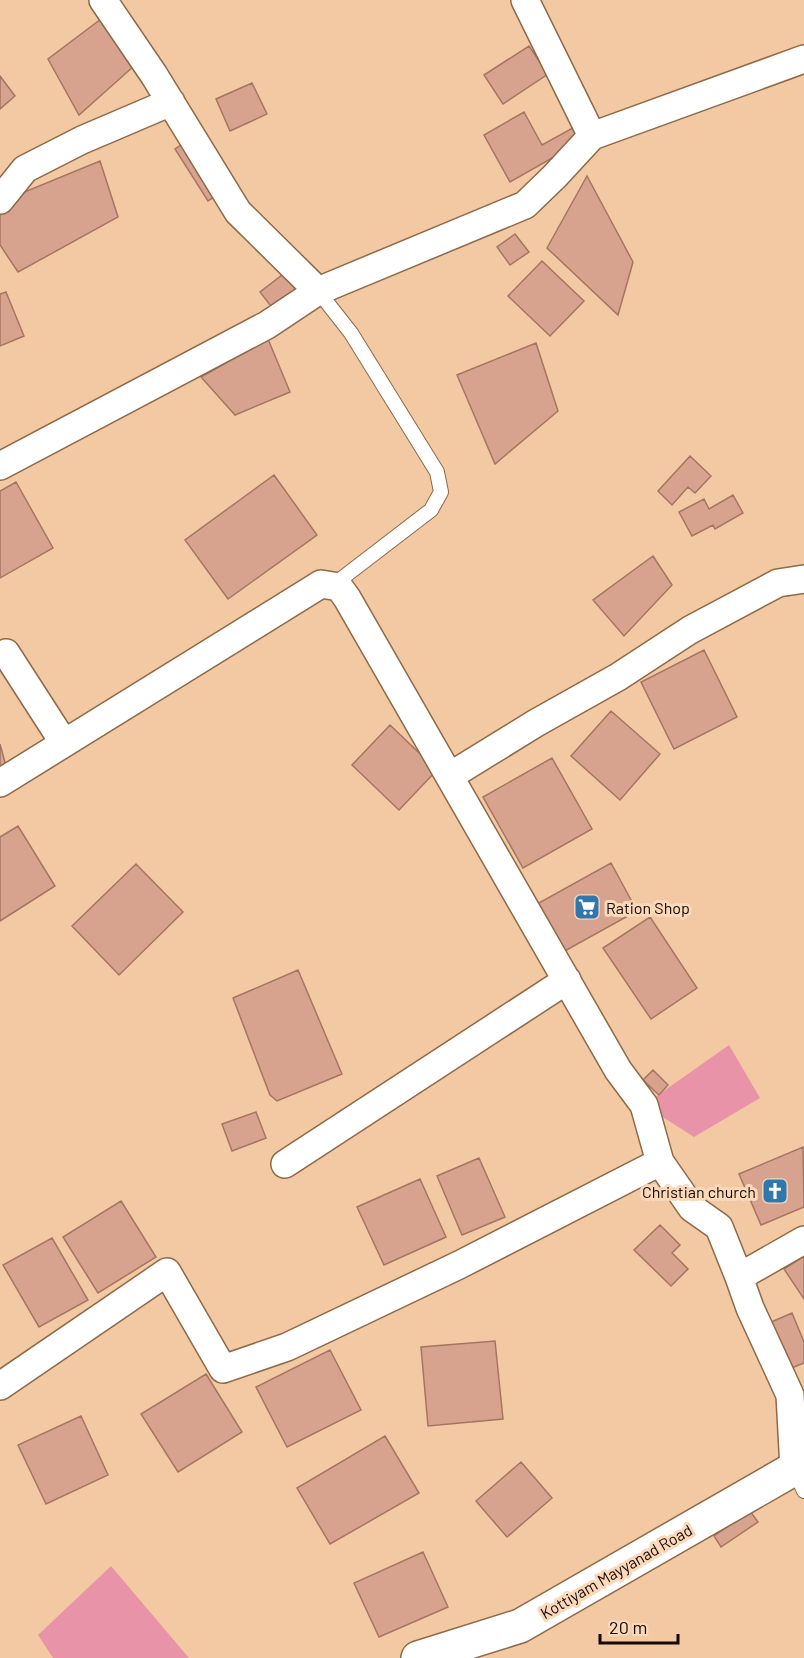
<svg xmlns="http://www.w3.org/2000/svg" width="804" height="1658" font-family="Barlow,sans-serif">
  <rect width="100%" height="100%" fill="#f3c9a3"/>
  <path fill="#e993a9" d="M729,1045L760,1098L694,1137L644,1105Z
    M111,1566L189,1658H53L38,1635Z"/>
  <path fill="#d7a38e" stroke="#a67561" stroke-width="1.5" d="M101,19L134,66L79,115L48,59Z
    M529,46L548,74L503,104L484,75Z
    M0,76L15,96L0,109Z
    M252,83L267,114L230,131L216,99Z
    M524,112L542,145L589,119L577,144L510,182L484,135Z
    M202,131L236,183L208,201L175,149Z
    M100,161L118,217L18,272L0,245V202Z
    M587,176L633,262L618,315L547,248Z
    M515,234L529,252L510,265L497,247Z
    M542,261L584,301L550,336L508,296Z
    M286,272L313,308L287,327L260,292Z
    M6,292L24,336L0,346V294Z
    M268,339L290,392L235,415L201,377Z
    M536,343L558,411L495,464L457,375Z
    M690,456L711,476L695,493L688,487L672,505L658,491Z
    M274,475L317,535L228,599L185,540Z
    M16,482L53,548L0,578V491Z
    M733,495L743,513L715,529L713,525L692,536L679,512L704,499L709,509Z
    M653,556L672,585L624,636L593,600Z
    M704,650L737,717L674,749L641,682Z
    M611,711L660,754L620,800L571,756Z
    M390,725L437,770L399,810L352,765Z
    M0,744L7,770L0,772Z
    M552,758L592,829L523,868L483,797Z
    M18,826L55,886L0,921V837Z
    M611,863L637,911L563,952L537,904Z
    M136,864L183,912L119,975L72,926Z
    M650,917L697,988L651,1019L603,948Z
    M298,970L342,1074L277,1101L270,1095L233,998Z
    M653,1070L668,1085L659,1095L643,1080Z
    M256,1112L266,1138L232,1151L222,1124Z
    M803,1147L804,1207L761,1225L739,1174Z
    M479,1158L505,1217L462,1235L437,1176Z
    M420,1179L446,1237L384,1265L357,1207Z
    M121,1201L156,1257L98,1293L63,1237Z
    M660,1225L680,1245L672,1253L688,1269L671,1286L634,1250Z
    M52,1238L88,1300L39,1327L3,1265Z
    M804,1256V1299L784,1269Z
    M792,1313L804,1342V1363L789,1369L769,1323Z
    M495,1341L503,1419L428,1426L421,1347Z
    M330,1350L361,1410L287,1447L256,1387Z
    M206,1374L242,1432L178,1472L141,1414Z
    M81,1416L108,1475L46,1504L18,1445Z
    M385,1436L419,1493L330,1544L297,1488Z
    M521,1462L552,1498L507,1537L476,1501Z
    M750,1511L758,1522L721,1547L714,1536Z
    M423,1552L448,1607L379,1637L354,1583Z"/>
  <g fill="none" stroke-linecap="round" stroke-linejoin="round">
    <g stroke="#8e6946" stroke-width="16">
      <path id="lane" d="M318,291L351,333L437,472L441,492L431,510L332,586
        M794,1469L804,1491"/>
    </g>
    <g stroke="#8e6946" stroke-width="30">
      <path id="street" d="M103,0L154,75L238,212L318,291
        M525,0L592,136
        M0,200L25,169L82,140L171,102
        M0,466L267,325L318,291L525,205L555,176L592,136L804,59
        M6,653L64,743
        M450,776L536,723L618,677L690,630L778,583L804,579
        M0,783L321,584L339,587L347,598L618,1070L644,1105L660,1162L692,1208L719,1227L739,1277L750,1308L790,1395L794,1469
        M285,1164L567,980
        M739,1277L804,1240
        M0,1386L167,1272L223,1369L287,1347L459,1265L660,1162"/>
    </g>
    <g stroke="#8e6946" stroke-width="36">
      <path id="secondary" d="M418,1658L520,1626L804,1463"/>
    </g>
    <use href="#lane" stroke="#fff" stroke-width="14"/>
    <use href="#street" stroke="#fff" stroke-width="27"/>
    <use href="#secondary" stroke="#fff" stroke-width="33"/>
  </g>
  <defs>
    <g id="supermarket-square" transform="scale(1.35)"><rect x="-9" y="-9" width="18" height="18" rx="4" fill="#2f77ac" stroke="#fad8ba"/><path d="M-6-5.5h2.5l.6 2H6L4.5 2H-2.5L-4.4-4H-6ZM-1.5 3.2a1.3 1.3 0 1 0 .1 0ZM3 3.2a1.3 1.3 0 1 0 .1 0Z" fill="#fff"/></g>
    <g id="church-square" transform="scale(1.35)"><rect x="-9" y="-9" width="18" height="18" rx="4" fill="#2f77ac" stroke="#fad8ba"/><path d="M-1.2-6h2.4v3.5h3.3v2.4h-3.3V6h-2.4V-.1h-3.3v-2.4h3.3Z" fill="#fff"/></g>
  </defs>
  <g fill-rule="evenodd">
    <use href="#supermarket-square" x="587" y="907"/>
    <use href="#church-square" x="775" y="1191"/>
  </g>
  <g text-anchor="middle" dominant-baseline="central" stroke-width="6" stroke-linejoin="round" paint-order="stroke">
    <g font-size="16" fill="#170900" stroke="#fad8ba" text-anchor="start">
      <text x="606" y="907">Ration Shop</text>
      <text x="756" y="1191" text-anchor="end">Christian church</text>
    </g>
    <g font-size="16" fill="#170900" stroke="#fad8ba">
      <text transform="translate(616 1571) rotate(-30)">Kottiyam Mayyanad Road</text>
    </g>
  </g>
  <path d="M600 1634v9h78v-9" fill="none" stroke="#170900" stroke-width="3"/>
  <text x="609" y="1634" font-size="18" fill="#170900" stroke="#fad8ba" stroke-width="4.5" paint-order="stroke">20 m</text>
</svg>
